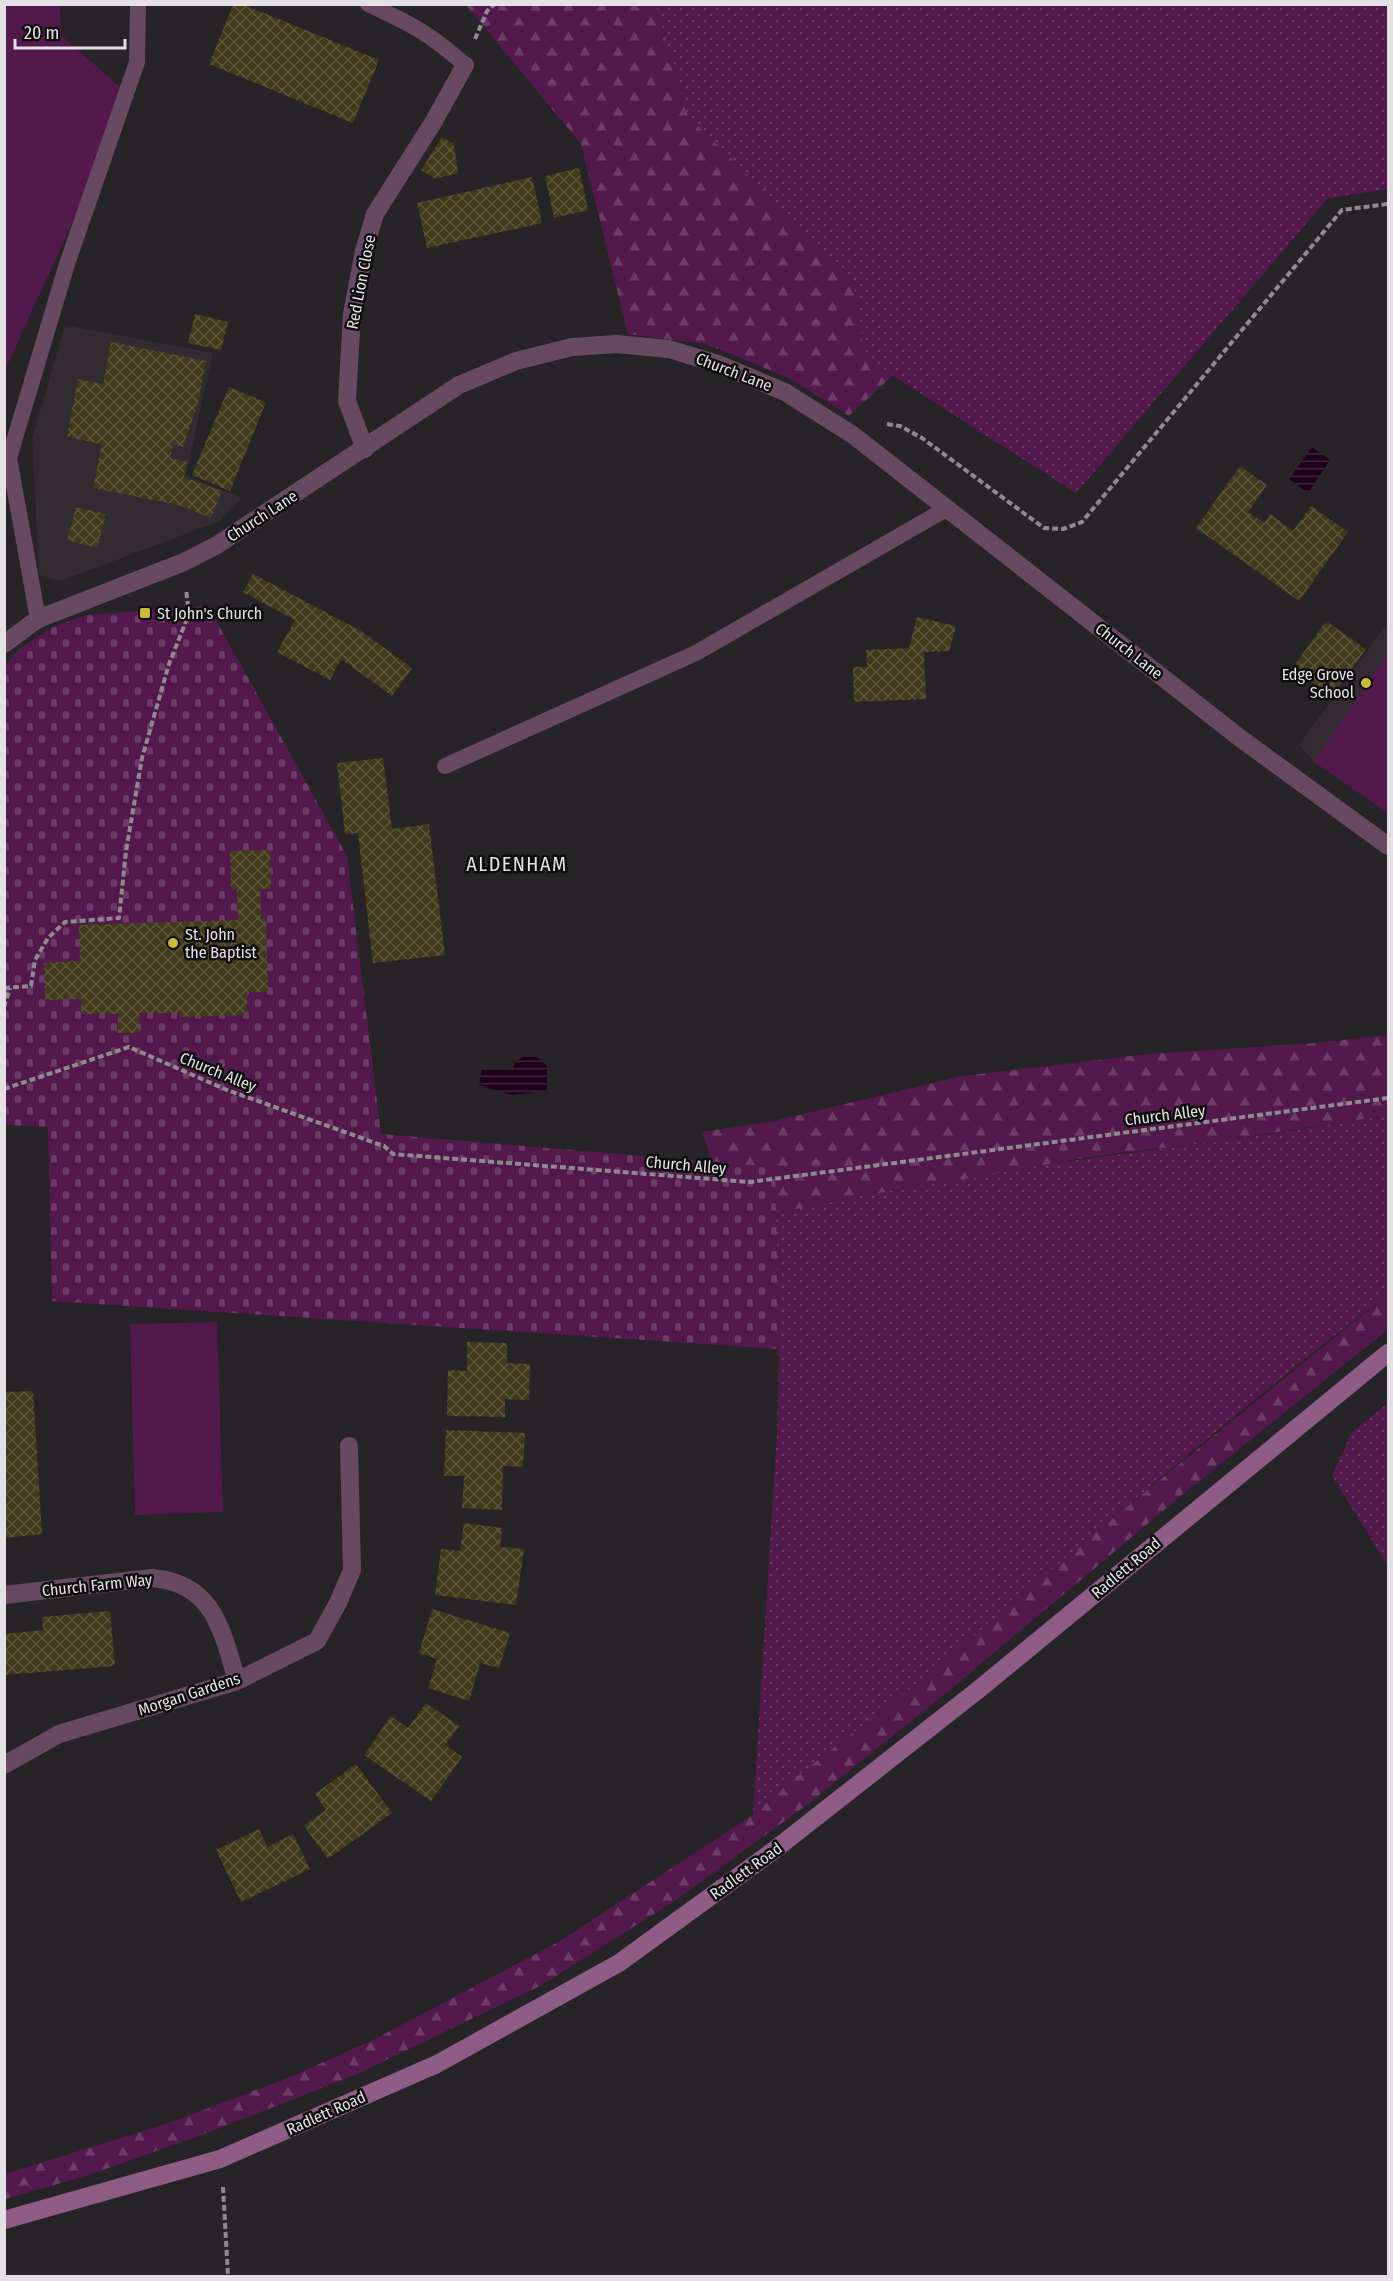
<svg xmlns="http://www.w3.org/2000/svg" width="1393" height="2281" font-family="'Fira Sans Condensed',sans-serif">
  <defs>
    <pattern id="grass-dots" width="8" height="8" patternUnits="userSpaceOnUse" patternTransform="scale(1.5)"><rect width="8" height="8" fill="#54194c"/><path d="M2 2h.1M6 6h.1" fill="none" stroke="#6c3a66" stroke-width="1.8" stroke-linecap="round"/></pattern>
    <pattern id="forest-firs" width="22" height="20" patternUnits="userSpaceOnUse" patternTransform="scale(1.5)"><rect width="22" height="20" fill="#54194c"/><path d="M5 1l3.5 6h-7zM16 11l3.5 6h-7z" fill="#6c3a66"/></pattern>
    <pattern id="cemetery-stones" width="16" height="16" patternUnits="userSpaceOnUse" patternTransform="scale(1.5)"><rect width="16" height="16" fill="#54194c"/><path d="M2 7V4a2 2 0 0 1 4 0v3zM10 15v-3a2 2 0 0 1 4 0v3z" fill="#6c3a66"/></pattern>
    <pattern id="water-rules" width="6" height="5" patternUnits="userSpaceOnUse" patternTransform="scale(1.5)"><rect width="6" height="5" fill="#1f001b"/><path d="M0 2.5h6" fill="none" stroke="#3f253c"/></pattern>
    <pattern id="building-cross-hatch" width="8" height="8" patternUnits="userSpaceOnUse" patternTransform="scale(1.5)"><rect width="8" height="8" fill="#403a1a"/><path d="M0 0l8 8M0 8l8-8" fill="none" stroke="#5b563b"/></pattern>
  </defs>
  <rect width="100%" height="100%" fill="#262426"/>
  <path fill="#322b31" d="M65,325L213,353L186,475L242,498L220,521L61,581L39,575L32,438Z
    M1388,622V813L1314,762L1299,745Z"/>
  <path fill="url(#grass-dots)" d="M656,5H1388V189L1328,198L1076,493L865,358L853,278L688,116Z
    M1388,1115V1294C1233,1412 1087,1542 937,1667C877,1718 812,1762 753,1815L777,1434L779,1349L776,1214C919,1180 1067,1161 1213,1142C1271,1135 1330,1124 1388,1115Z
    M1388,1403V1566L1332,1476L1352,1432Z"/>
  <path fill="url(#forest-firs)" d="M466,5H656L688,116L853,278L865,358L893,375L849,416L789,378L706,344L628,334L581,144Z
    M1388,1035V1115L1213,1142L1095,1156L826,1202L776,1214L730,1212L702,1132L774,1121L963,1076L1148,1054L1316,1043Z
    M1388,1294V1328L1381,1335L1171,1504L939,1699L804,1807L676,1900L540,1986L355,2075L212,2131L92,2174L5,2199V2174L169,2123L290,2077L373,2040L560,1941L753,1815L796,1777L935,1669L1107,1523Z"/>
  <path fill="url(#cemetery-stones)" d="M208,606L347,856L381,1134L775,1167L779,1349L52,1301L48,1127L5,1125V665L19,649L53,627L86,615Z"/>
  <path fill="#54194c" d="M5,5H60L61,35L130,96L5,370Z
    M1388,653V813L1314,762Z
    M217,1322L223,1512L135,1515L130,1324Z"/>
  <path fill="url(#water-rules)" d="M1312,447L1330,460L1308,493L1289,479Z
    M523,1057H537L547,1066V1091L511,1095L479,1085L482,1069L513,1070L515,1062Z"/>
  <path fill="url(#building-cross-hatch)" d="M233,5H244L379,60L353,123L209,64Z
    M442,137L454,144L458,173L435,179L421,170Z
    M579,168L588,210L554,218L545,176Z
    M532,177L542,223L427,248L417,203Z
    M195,314L228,322L221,350L188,343Z
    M111,342L206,361L198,403L183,447L173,444L170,458L187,462L184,477L222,491L211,518L179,505L93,488L102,444L67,437L78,379L103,384Z
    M229,387L266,402L230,491L192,475Z
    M1240,466L1267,485L1248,512L1264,523L1270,514L1293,531L1311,506L1348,532L1299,601L1196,528Z
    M76,507L106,514L97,548L67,540Z
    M253,574L361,631L412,668L392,696L341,659L330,680L277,652L295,620L243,592Z
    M917,617L956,626L949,651L924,652L926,699L854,702L853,667H867L866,650L909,648Z
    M1326,621L1366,649L1332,697L1292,669Z
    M383,758L392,829L429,824L445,955L373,963L358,833L345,834L337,763Z
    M270,850L271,889H260L261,918H266L268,992H247V1015L180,1017L179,1013H139V1033H118V1014H81V999L45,1000L44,963L80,961L79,925L238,920L237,889H231L230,851Z
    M467,1342L507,1343V1363L530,1364L529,1400L505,1399V1417L447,1416L448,1370L467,1371Z
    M33,1391L42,1534L4,1538V1392Z
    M446,1430L525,1433L523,1467L503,1466L502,1510L462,1508L464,1476H444Z
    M464,1523L502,1528L500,1547L524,1549L516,1605L435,1595L441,1549L460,1551Z
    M432,1609L510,1633L499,1668L480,1663L469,1701L428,1688L437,1659L419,1653Z
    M110,1611L115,1666L4,1675V1634L43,1630L42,1617Z
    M426,1703L459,1726L445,1745L462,1757L431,1801L364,1755L391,1716L408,1728Z
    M356,1764L392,1813L328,1859L304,1826L326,1810L315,1794Z
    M259,1829L267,1847L293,1834L310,1869L241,1902L216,1850Z"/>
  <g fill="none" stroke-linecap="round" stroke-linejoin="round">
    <path stroke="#8d8b8d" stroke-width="4" stroke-dasharray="6 3" stroke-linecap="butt" d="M475,39L487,11L495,4
      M887,424L900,426L922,438L1044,528L1063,529L1082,522L1342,210L1388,204
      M4,988L31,986L35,960L48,938L65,922L119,918L126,851L142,758L169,664L189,614L186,589
      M4,1007L10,988
      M4,1089L129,1047L227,1090L384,1146L393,1154L750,1182L1388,1098
      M223,2187L228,2276"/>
    <path stroke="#684962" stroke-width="16" d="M368,4C409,23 431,34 465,65
      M38,619L9,458L67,264L137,62L138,4
      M445,766L696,653L946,509"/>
    <path stroke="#684962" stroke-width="18" d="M365,449L347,401L352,314L364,251L375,214L434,121L465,65
      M4,644L38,619L184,562L217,545L459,385L516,361L572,347L616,344L669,349L718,364L785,392L853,435L1240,738L1388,846
      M4,1595L152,1578C214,1583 222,1631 237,1681
      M4,1765L59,1734L237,1681L317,1641L338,1603L352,1570L349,1446"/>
    <path stroke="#8e5c85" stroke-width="18" d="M4,2220L220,2159L437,2064L619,1963L773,1851L978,1690L1388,1353"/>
  </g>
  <g fill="#cdb938" stroke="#0e0d0e" stroke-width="2">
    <rect x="139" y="607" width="12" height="12" rx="3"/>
    <circle cx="1366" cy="683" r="6"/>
    <circle cx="173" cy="943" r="6"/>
  </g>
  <g text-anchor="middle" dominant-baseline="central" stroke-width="5" stroke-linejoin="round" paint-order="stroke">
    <g font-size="16" fill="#e3e1e3" stroke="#0e0d0e">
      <text transform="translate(361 282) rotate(-79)">Red Lion Close</text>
      <text transform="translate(734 372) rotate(21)">Church Lane</text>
      <text transform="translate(262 516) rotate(-33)">Church Lane</text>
      <text transform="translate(1129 651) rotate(38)">Church Lane</text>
      <text transform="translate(218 1072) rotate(22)">Church Alley</text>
      <text transform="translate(1165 1115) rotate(-7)">Church Alley</text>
      <text transform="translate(686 1165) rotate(5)">Church Alley</text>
      <text transform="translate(1126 1568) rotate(-40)">Radlett Road</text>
      <text transform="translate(97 1585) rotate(-6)">Church Farm Way</text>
      <text transform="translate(189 1694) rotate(-18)">Morgan Gardens</text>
      <text transform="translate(746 1871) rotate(-36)">Radlett Road</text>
      <text transform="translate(326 2113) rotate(-24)">Radlett Road</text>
    </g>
    <g font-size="16" fill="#e3e1e3" stroke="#0e0d0e" text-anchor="start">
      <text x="157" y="613">St John's Church</text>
      <text x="1354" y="674" text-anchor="end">Edge Grove<tspan x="1354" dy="18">School</tspan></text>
      <text x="185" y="934">St. John<tspan x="185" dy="18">the Baptist</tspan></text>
    </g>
    <g font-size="20" letter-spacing="1.5" fill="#e3e1e3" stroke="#0e0d0e">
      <text x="517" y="864">ALDENHAM</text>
    </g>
  </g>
  <rect width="1393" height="2281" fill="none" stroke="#e3e1e3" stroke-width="12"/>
  <path d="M15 39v9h110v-9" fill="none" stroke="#e3e1e3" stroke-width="3"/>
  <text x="24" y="39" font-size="18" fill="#e3e1e3" stroke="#0e0d0e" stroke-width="4.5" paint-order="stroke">20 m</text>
</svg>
